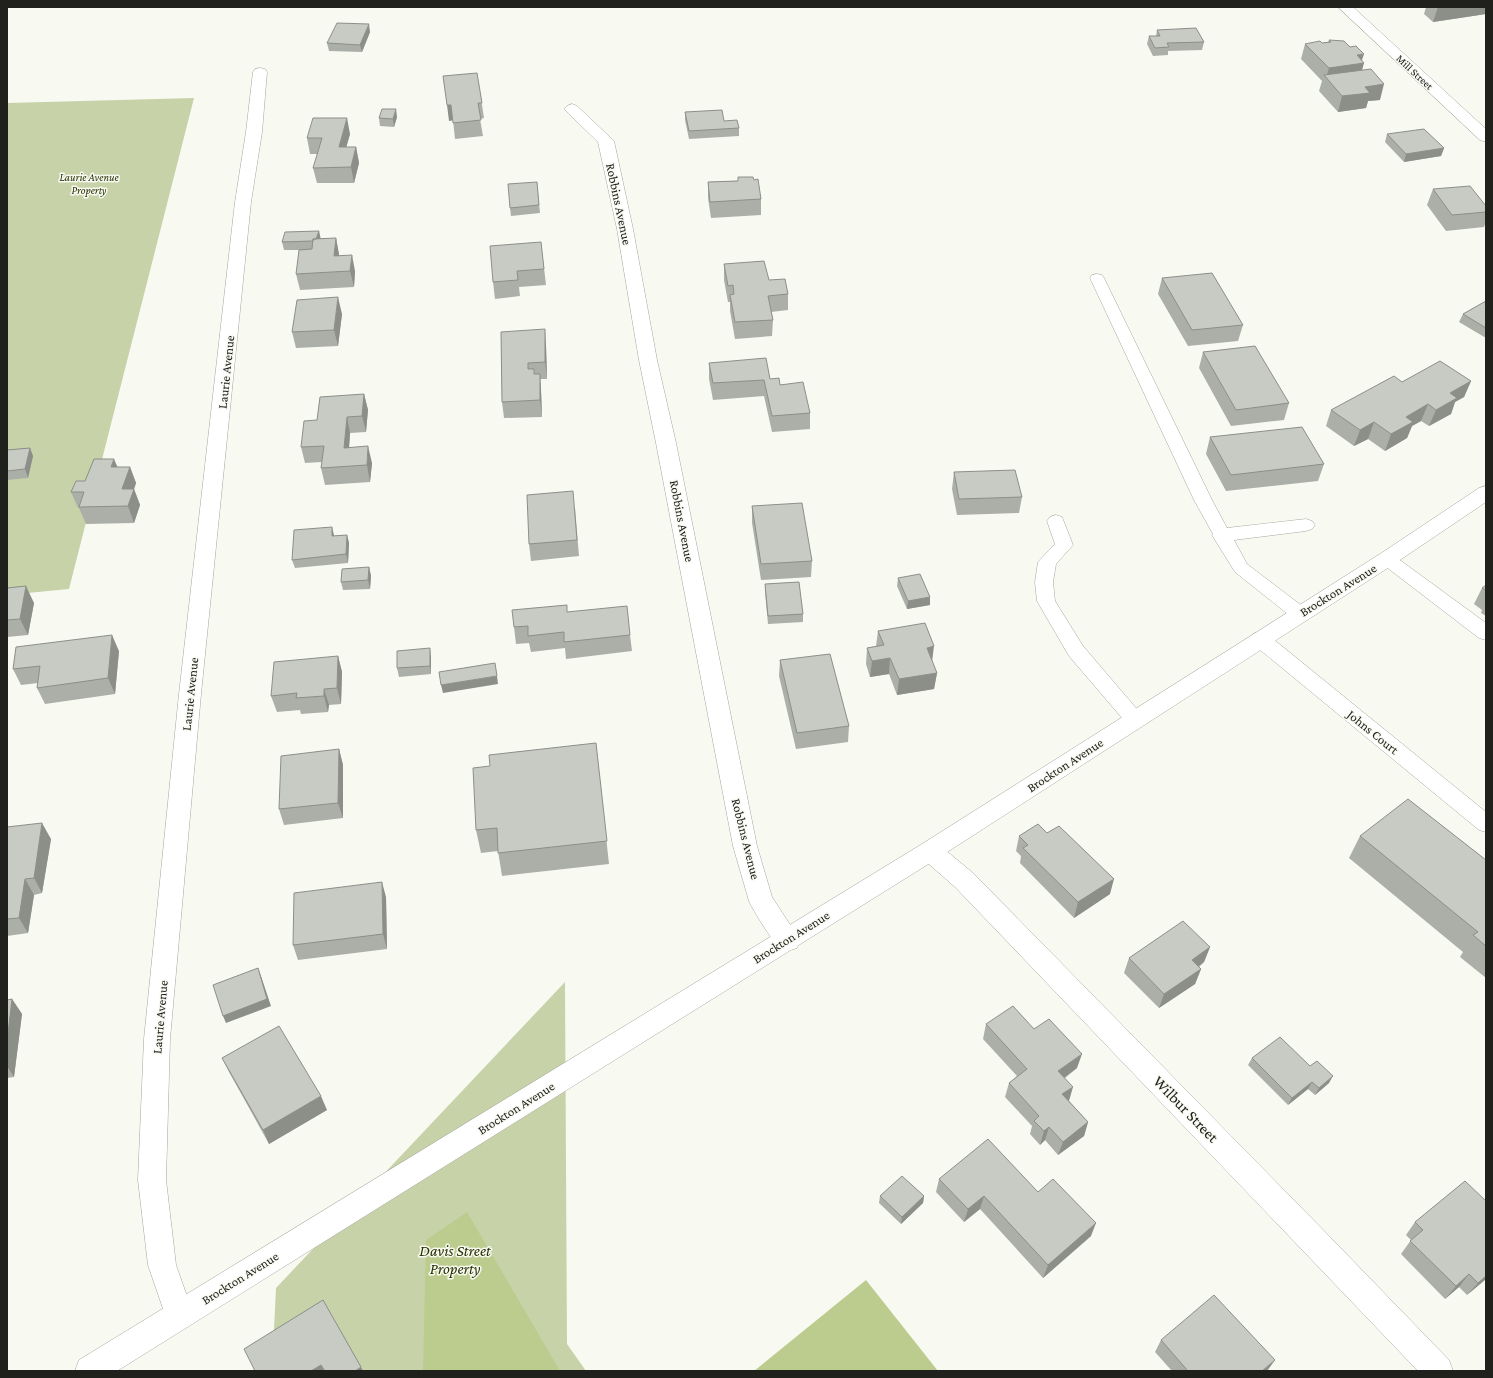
<svg xmlns="http://www.w3.org/2000/svg" width="1493" height="1378" font-family="'Crimson Pro',serif">
  <rect width="100%" height="100%" fill="#f8faf2"/>
  <path fill="#c7d2a9" d="M194,98L69,589L7,595V103Z
    M565,982L567,1344L586,1371H272L276,1288Z"/>
  <path fill="#bccc8e" d="M467,1212L560,1371H423L426,1240Z
    M866,1280L938,1371H754Z"/>
  <g fill="none" stroke-linecap="round" stroke-linejoin="round">
    <g stroke="#a4a69e" stroke-width="1">
      <path id="lane" d="M1097,274L1102,275L1104,278L1212,500L1227,528L1306,519L1312,521L1315,525L1312,529L1306,531L1234,540L1247,564L1306,609L1309,614L1306,619L1300,621L1294,619L1235,572L1212,535L1213,534L1194,500L1090,278L1092,275Z
        M1056,515L1062,517L1073,545L1056,564L1053,582L1055,601L1083,646L1142,715L1145,720L1142,725L1135,727L1128,725L1069,656L1037,601L1035,582L1038,562L1055,544L1047,521L1050,517Z
        M1387,553L1393,555L1486,623V640L1479,638L1381,563L1378,559L1381,555Z
        M1260,632L1267,634L1486,812V832L1479,830L1253,644L1251,639L1253,634Z"/>
    </g>
    <g stroke="#a4a69e" stroke-width="1">
      <path id="street" d="M260,68L265,69L267,72L262,132L251,202L201,694L170,1039L166,1180L176,1265L194,1316L189,1326L179,1331L169,1326L148,1265L138,1180L144,1039L179,694L235,202L246,132L253,72L255,69Z
        M572,104L577,106L614,141L633,229L657,360L676,443L757,846L772,897L800,940L797,948C791,950 784,952 779,947C772,941 753,910 749,901L733,846L656,443L639,360L617,229L598,142L564,109L567,106Z
        M930,841L938,844L973,873L1330,1237L1449,1360L1453,1371H1418L955,887L922,858L918,851L922,844Z"/>
    </g>
    <g stroke="#a4a69e" stroke-width="1">
      <path id="secondary" d="M1338,7H1353L1486,129V142L1480,140Z
        M1486,486V502L1394,564L938,858L117,1371H75L79,1360L922,844L1380,554L1479,488Z"/>
    </g>
    <use href="#lane" fill="#fff" fill-rule="evenodd"/>
    <use href="#street" fill="#fff" fill-rule="evenodd"/>
    <use href="#secondary" fill="#fff" fill-rule="evenodd"/>
  </g>
  <path fill="#acafa8" d="M1426,7H1486V14L1433,22L1424,14Z
    M1157,30L1204,42L1202,50L1168,51V55L1153,56L1147,44L1149,36H1156Z
    M370,32L362,52L329,51L327,43Z
    M1329,40L1362,61V70L1380,100L1368,101L1366,108L1338,112L1319,91L1322,81L1301,59L1305,44L1322,43L1328,42Z
    M477,73L484,118L480,119L483,136L455,139L453,120L449,121Z
    M685,112L724,121L739,128V136L689,139L685,120Z
    M397,117L394,127L380,126L379,118Z
    M350,134L346,147H356L359,163L354,183H317L313,168L318,154H310L307,138Z
    M1387,134L1444,148L1441,156L1404,162L1385,142Z
    M754,180L761,199V215L711,218L708,198V182Z
    M537,182L540,213L511,216L510,208Z
    M1433,189L1486,206V221L1484,227L1446,231L1427,205Z
    M319,231L320,239L336,238L339,256L355,271L354,287L300,290L296,274L301,250H284L282,242Z
    M541,242L546,285L519,287L520,296L495,299L493,282Z
    M724,264L769,280L788,294V310L771,312L773,320L772,336L735,339L730,311V302H728L724,280Z
    M1162,278L1243,325L1238,341L1188,346L1158,294Z
    M1486,301V338L1459,322L1463,314Z
    M342,314L338,346L296,348L292,332Z
    M501,332L546,345L547,379H540L541,390L542,417L504,418L502,402Z
    M1203,352L1289,403L1284,420L1231,426L1199,368Z
    M709,363L770,379L780,385L810,413V429L772,432L764,396L713,400L709,379Z
    M1471,381L1464,397L1455,402L1451,414L1429,426L1421,421L1412,426L1407,438L1385,451L1368,439L1354,446L1326,426L1331,410L1402,382Z
    M364,394L368,410L366,432L350,433L349,447L372,463L370,482L325,485L321,468L322,462L305,463L301,447L317,420Z
    M1210,437L1324,464L1318,481L1226,491L1206,454Z
    M30,448L33,456L28,478L7,480V450Z
    M117,467H130L136,483L134,489L140,505L134,523L86,524L79,508H78L71,492L85,481Z
    M954,472L1022,497L1019,513L957,515L952,489Z
    M752,506L812,561L811,577L761,580L752,523Z
    M575,508L579,556L531,561L529,544Z
    M347,535L349,543L348,563L295,568L292,560L334,536Z
    M369,567L371,576L370,589L343,590L341,582Z
    M898,578L930,605L907,609L897,586Z
    M765,584L803,614V622L768,624L765,592Z
    M1486,585V616L1481,613L1482,610L1474,604L1482,588Z
    M7,588L34,603L28,635L7,637Z
    M567,612L630,635L632,651L566,659L565,648L531,652L529,643L516,644L514,627Z
    M878,631L932,662L937,673L934,689L897,695L889,674L870,677L866,664L867,648L876,646Z
    M119,651L115,694L45,704L37,688L38,683L21,685L13,669Z
    M338,656L342,672L341,704L329,705L328,712L301,714L300,710L277,712L271,696Z
    M431,657V674L399,677L397,668Z
    M780,660L849,726L848,742L796,749L779,676Z
    M596,743L609,864L502,876L498,851L481,853L476,830L490,766Z
    M339,749L343,765V818L284,825L279,809Z
    M7,827L51,839L42,893L34,895L28,933L7,936Z
    M1019,836L1110,894L1074,918L1020,863L1021,856L1016,851Z
    M1360,836L1486,860V978L1460,957L1463,952L1349,858Z
    M386,897L387,949L298,960L293,945Z
    M1210,947L1204,962L1199,967L1201,969L1195,984L1159,1008L1124,973L1129,958Z
    M12,999L22,1014L14,1077L7,1078V1000Z
    M986,1024L1034,1029L1077,1068L1065,1078L1069,1101L1088,1122L1084,1136L1058,1155L1045,1140L1040,1145L1030,1134L1032,1126L1005,1097L1009,1083L1017,1076L983,1039Z
    M222,1058L327,1110L269,1144L229,1072Z
    M1252,1058L1310,1066L1329,1083L1315,1095L1308,1089L1288,1105L1248,1065Z
    M939,1179L1038,1192L1091,1236L1043,1278L980,1209L964,1222L936,1192Z
    M880,1196H924L923,1203L901,1224L879,1203Z
    M1415,1222L1486,1279L1467,1295L1459,1287L1445,1299L1401,1254L1411,1240L1406,1235Z
    M1161,1340L1267,1371H1172L1155,1352Z"/>
  <path fill="#8c8e88" d="M1438,7H1486V14L1433,22Z
    M369,24L370,32L362,52L360,45Z
    M1364,54L1361,63H1364L1360,78H1326L1329,68L1357,55Z
    M1384,84L1380,100L1368,101L1366,108L1338,112L1342,96L1365,87Z
    M447,105H451L453,120L449,121Z
    M396,109L397,117L394,127L393,119Z
    M347,118L350,134L342,163L339,147Z
    M356,147L359,163L354,183L351,167Z
    M1444,148L1441,156L1404,162L1406,154Z
    M319,231L321,240L316,241Z
    M336,238L339,254L338,272L334,256Z
    M352,255L355,271L354,287L350,271Z
    M338,297L342,314L338,346L334,330Z
    M545,329L546,345L547,379L545,362Z
    M540,374L541,390L542,417L540,400Z
    M1471,381L1464,397L1455,402L1451,414L1429,426L1436,410L1450,393Z
    M364,394L368,410L366,432L362,416Z
    M1428,404L1421,421L1412,426L1407,438L1385,451L1391,434L1406,417Z
    M347,417L350,433L348,464L344,448Z
    M1374,422L1368,439L1354,446L1360,430Z
    M368,446L372,463L370,482L367,465Z
    M30,448L33,456L28,478L25,469Z
    M114,459L121,475L111,467Z
    M130,467L136,483L134,489L140,505L134,523L122,489Z
    M332,527L334,535V544L332,536Z
    M347,535L349,543L348,563L346,554Z
    M369,567L371,576L370,589L368,580Z
    M26,586L34,603L28,635L20,619Z
    M930,597V605L907,609L908,601Z
    M112,635L119,651L115,694L108,678Z
    M934,646L932,662L927,648Z
    M430,648L431,657V674L430,666Z
    M338,656L342,672L341,704L337,688Z
    M890,658L889,674L870,677L872,661Z
    M937,673L934,689L897,695L899,679Z
    M497,676L498,684L443,693L441,685Z
    M324,689L329,705L328,712L324,696Z
    M339,749L343,765V818L338,803Z
    M42,823L51,839L42,893L34,878Z
    M25,879L34,895L28,933L19,918Z
    M1114,879L1110,894L1074,918L1078,902Z
    M382,882L386,897L387,949L383,934Z
    M1210,947L1204,962L1187,975L1192,960Z
    M258,968L261,976L271,1006L226,1023L223,1016Z
    M1201,969L1195,984L1159,1008L1164,994Z
    M12,999L22,1014L14,1077L7,1066V1042Z
    M1082,1054L1077,1068L1054,1085L1058,1071Z
    M1333,1076L1329,1083L1315,1095L1319,1088Z
    M1312,1082L1308,1089L1288,1105L1292,1098Z
    M1073,1087L1069,1101L1062,1094Z
    M321,1096L327,1110L269,1144L263,1130Z
    M1088,1122L1084,1136L1058,1155L1063,1142Z
    M1049,1127L1045,1140L1040,1145L1044,1131Z
    M924,1196L923,1203L901,1224L902,1217Z
    M984,1196L980,1209L964,1222L968,1209Z
    M1096,1223L1091,1236L1043,1278L1048,1265Z
    M1469,1274L1459,1287L1445,1299L1456,1286Z
    M1486,1276V1279L1467,1295L1478,1283Z
    M1275,1360L1267,1371H1262Z
    M321,1365L324,1371H311Z
    M361,1367L363,1371H355Z"/>
  <path fill="#c8cbc3" stroke="#8c8e88" d="M337,23L369,24L360,45L327,43Z
    M1196,28L1204,42L1167,43L1169,47L1155,48L1149,36H1160L1157,30Z
    M1329,40L1344,41L1350,47L1356,46L1364,54L1357,55L1364,63L1329,68L1305,44L1320,41L1322,43L1331,42Z
    M1371,69L1384,84L1365,87L1370,93L1342,96L1324,75Z
    M477,73L482,103H478L481,120L453,123L451,105H447L443,76Z
    M382,109H396L393,119L379,118Z
    M722,110L724,121L737,120L739,128L689,131L685,112Z
    M313,118H347L339,147H356L351,167L313,168L322,138H307Z
    M1424,129L1444,148L1406,154L1387,134Z
    M738,177H753L754,180L758,179L761,199L710,202L708,182L738,181Z
    M537,182L539,205L510,208L508,184Z
    M1470,186L1486,206V212L1452,215L1433,189Z
    M319,231L316,239H313V241L282,242L285,232Z
    M336,238L334,256L352,255L350,271L296,274L299,250L312,249L313,239Z
    M541,242L544,269L517,271L518,280L493,282L490,246Z
    M764,261L769,280L785,279L788,294L768,296L773,320L735,322L730,295L734,294L733,285L728,286L724,264Z
    M1212,273L1243,325L1192,330L1162,278Z
    M338,297L334,330L292,332L297,300Z
    M1486,301V328L1463,314Z
    M545,329V362L528,363V369H534V374H540V400L502,402L501,332Z
    M1255,346L1289,403L1236,410L1203,352Z
    M766,358L770,379L779,378L780,385L803,382L810,413L772,416L764,380L713,383L709,363Z
    M1440,361L1471,381L1450,393L1457,398L1436,410L1428,404L1406,417L1413,422L1391,434L1374,422L1360,430L1331,410L1394,376L1402,382Z
    M364,394L362,416L347,417L344,448L368,446L367,465L321,468L324,446L301,447L304,421L317,420L320,397Z
    M1302,427L1324,464L1231,475L1210,437Z
    M30,448L25,469L7,471V450Z
    M94,459H114L111,467H130L122,489H134L128,506L79,507L84,492H71L76,481H85Z
    M1015,470L1022,497L959,499L954,472Z
    M573,491L577,540L529,544L527,495Z
    M802,503L812,561L761,564L752,506Z
    M332,527V536L347,535L346,554L292,560L294,530Z
    M369,567L368,580L341,582L342,569Z
    M920,574L930,597L908,601L898,578Z
    M799,582L803,614L768,616L765,584Z
    M1486,585V590L1482,588Z
    M26,586L20,619L7,620V588Z
    M567,605V612L627,606L630,635L564,642V632L528,636V626L514,627L512,610Z
    M925,623L934,646L927,648L937,673L899,679L890,658L872,661L867,648L884,645L878,631Z
    M112,635L108,678L37,688L40,666L13,669L16,647Z
    M430,648V666L397,668V651Z
    M830,654L849,726L797,733L780,660Z
    M338,656L337,688L324,689V696L296,698L297,693L271,696L274,662Z
    M495,663L497,676L441,685L439,672Z
    M596,743L607,841L498,853L497,828L476,830L473,768L490,766L489,755Z
    M339,749L338,803L279,809L281,756Z
    M1408,799L1486,860V946L1473,935L1478,932L1360,836Z
    M42,823L34,878L25,879L19,918L7,919V827Z
    M1038,824L1047,833L1059,826L1114,879L1078,902L1023,848L1028,845L1019,836Z
    M382,882L383,934L293,945L294,893Z
    M1183,921L1210,947L1192,960L1201,969L1164,994L1129,958Z
    M258,968L267,999L223,1016L213,985Z
    M12,999L7,1042V1000Z
    M1013,1006L1034,1029L1049,1019L1082,1054L1058,1071L1073,1087L1062,1094L1088,1122L1063,1142L1049,1127L1044,1131L1034,1121L1039,1116L1009,1083L1027,1069L986,1024Z
    M279,1026L321,1096L263,1130L222,1058Z
    M1280,1037L1310,1066L1317,1061L1333,1076L1319,1088L1312,1082L1292,1098L1252,1058Z
    M988,1139L1038,1192L1053,1179L1096,1223L1048,1265L984,1196L968,1209L939,1179Z
    M902,1176L924,1196L902,1217L880,1196Z
    M1465,1181L1486,1201V1276L1478,1283L1469,1274L1456,1286L1410,1241L1423,1230L1415,1222Z
    M1214,1295L1275,1360L1262,1371H1188L1161,1340Z
    M323,1300L361,1367L355,1371H325L321,1365L311,1371H255L244,1349Z"/>
  <g text-anchor="middle" dominant-baseline="central" stroke-width="3" stroke-linejoin="round" paint-order="stroke">
    <g font-size="11" fill="#20201d" stroke="#f8faf2">
      <text transform="translate(1415 72) rotate(43)">Mill Street</text>
    </g>
    <g font-size="11" font-style="italic" fill="#283000" stroke="#f8faf2">
      <text x="89" y="177">Laurie Avenue<tspan x="89" dy="13">Property</tspan></text>
    </g>
    <g font-size="13" fill="#20201d" stroke="#f8faf2">
      <text transform="translate(619 204) rotate(78)">Robbins Avenue</text>
      <text transform="translate(226 372) rotate(-84)">Laurie Avenue</text>
      <text transform="translate(682 521) rotate(79)">Robbins Avenue</text>
      <text transform="translate(1338 590) rotate(-32)">Brockton Avenue</text>
      <text transform="translate(190 694) rotate(-84)">Laurie Avenue</text>
      <text transform="translate(1373 732) rotate(39)">Johns Court</text>
      <text transform="translate(1065 765) rotate(-33)">Brockton Avenue</text>
      <text transform="translate(746 839) rotate(76)">Robbins Avenue</text>
      <text transform="translate(791 937) rotate(-32)">Brockton Avenue</text>
      <text transform="translate(160 1017) rotate(-85)">Laurie Avenue</text>
      <text transform="translate(516 1108) rotate(-32)">Brockton Avenue</text>
      <text transform="translate(240 1278) rotate(-32)">Brockton Avenue</text>
    </g>
    <g font-size="16" fill="#20201d" stroke="#f8faf2">
      <text transform="translate(1186 1109) rotate(46)">Wilbur Street</text>
    </g>
    <g font-size="16" font-style="italic" fill="#283000" stroke="#f8faf2">
      <text x="455" y="1250">Davis Street<tspan x="455" dy="18">Property</tspan></text>
    </g>
  </g>
  <rect width="1493" height="1378" fill="none" stroke="#20201d" stroke-width="16"/>
</svg>
